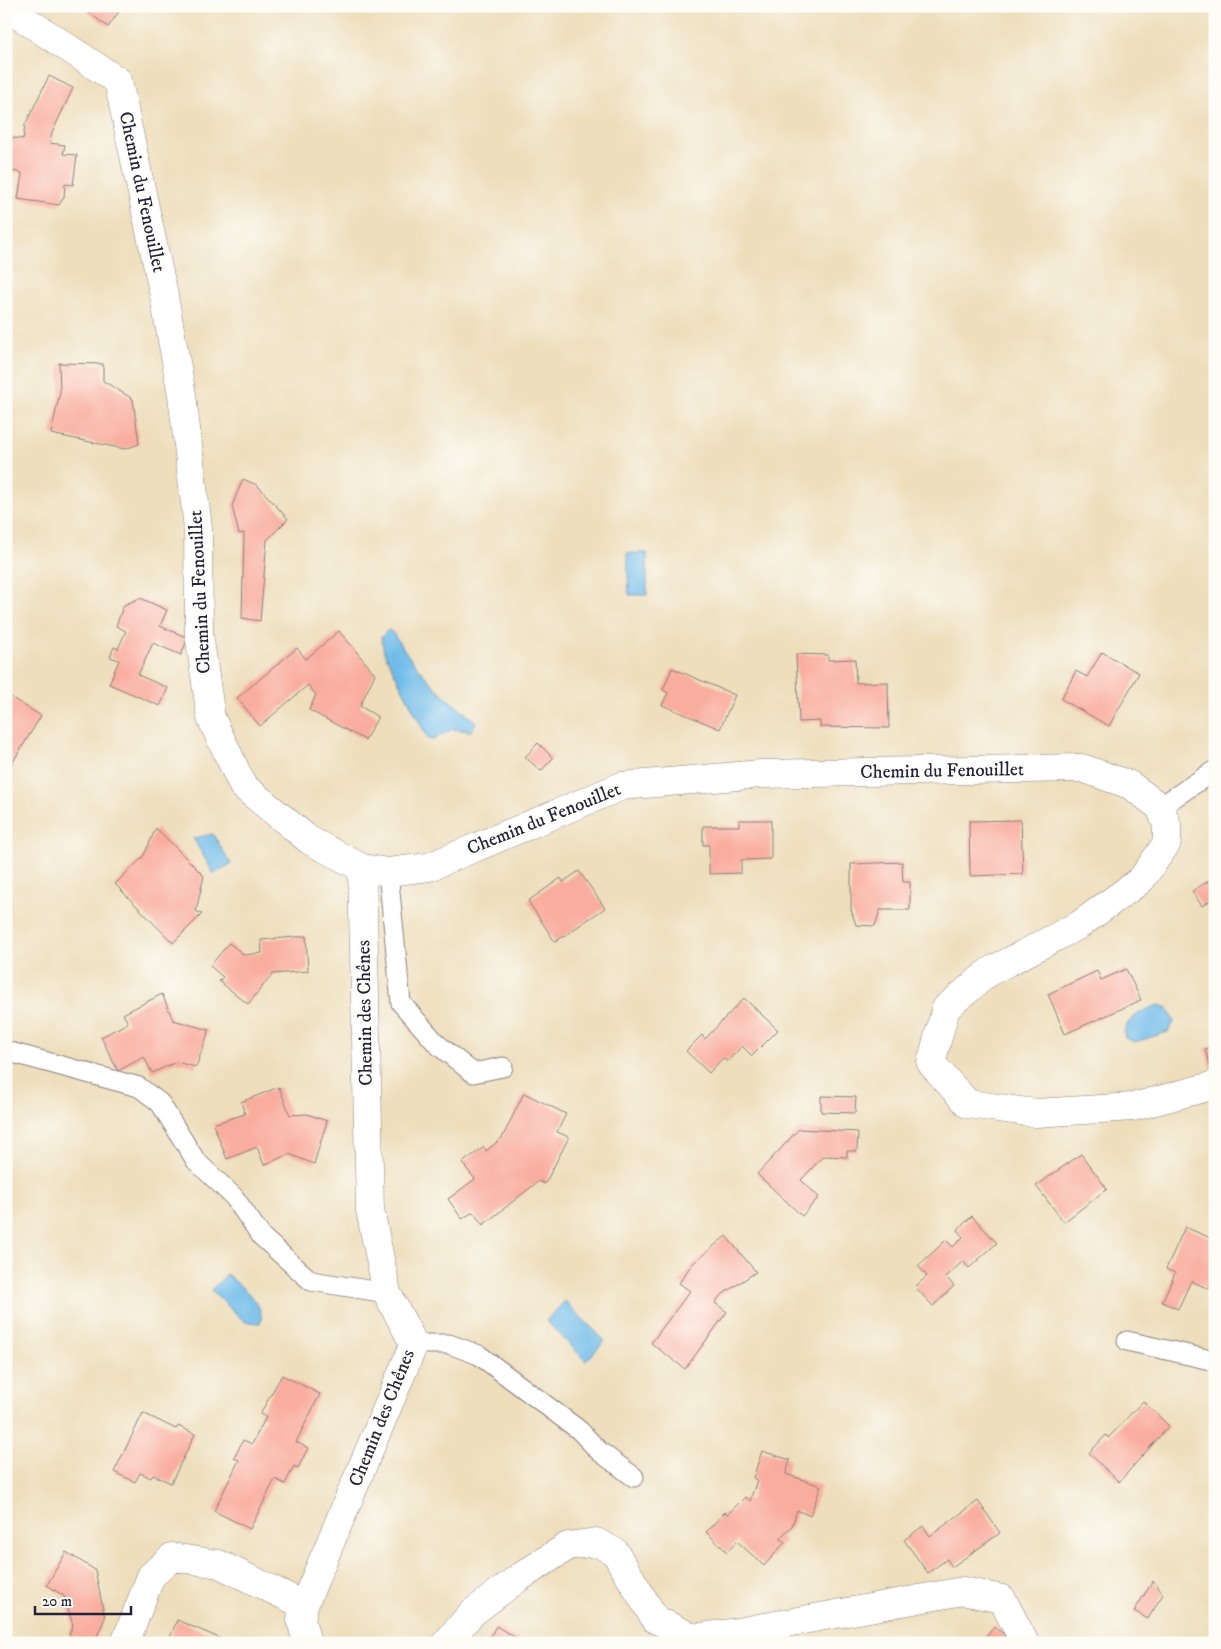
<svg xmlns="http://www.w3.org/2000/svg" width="1221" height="1649" font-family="'IM FELL DW Pica',serif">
  <rect width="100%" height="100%" fill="#fdfcf7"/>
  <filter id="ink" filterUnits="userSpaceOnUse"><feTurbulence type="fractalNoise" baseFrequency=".02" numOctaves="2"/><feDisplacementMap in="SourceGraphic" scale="10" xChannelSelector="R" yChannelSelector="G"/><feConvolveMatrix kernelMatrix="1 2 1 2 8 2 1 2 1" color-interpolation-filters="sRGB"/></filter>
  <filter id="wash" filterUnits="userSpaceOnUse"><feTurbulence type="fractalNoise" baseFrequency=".0096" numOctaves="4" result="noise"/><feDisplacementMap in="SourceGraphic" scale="20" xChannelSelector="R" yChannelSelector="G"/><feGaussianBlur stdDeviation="1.12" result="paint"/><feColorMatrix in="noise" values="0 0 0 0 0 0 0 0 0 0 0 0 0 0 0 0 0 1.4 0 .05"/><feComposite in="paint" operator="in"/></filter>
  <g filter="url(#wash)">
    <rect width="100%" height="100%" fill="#eedebc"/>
    <path fill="#6fbce9" stroke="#486f92" d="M627,553H647V595H629Z
      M388,630L392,632C414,667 440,695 474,720L476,723L471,731L452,729L433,740L428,739L384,652L381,637Z
      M213,834L231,864L214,874L193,838Z
      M1159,1005L1168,1008L1174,1022L1168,1032L1135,1042L1125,1038C1120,1021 1144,1009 1159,1005Z
      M227,1274C240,1287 267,1304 260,1323L245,1322L211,1290Z
      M565,1301L605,1341L586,1361L546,1321Z"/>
    <g id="blocks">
      <path fill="#f9ad9f" d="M80,6H123L108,27Z
        M49,76L73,88L52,133L50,143L65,145L63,154L77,155L73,185L65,184L64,197L59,205L18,199L22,173L6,170L7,137L23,139L25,125Z
        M59,363L103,364V381L133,399L139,444L125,449L51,434L60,392Z
        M243,479L257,485L288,519L267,540L260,621L242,618L244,533L239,534L232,506Z
        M140,598L167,610L160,626L188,638L181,655L153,643L138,675L168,688L160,706L109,684L119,660L110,657L114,647L118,649L126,631L116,626L122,609L124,605Z
        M339,631L375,674L360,706L378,717L365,740L309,710L316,695L308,685L260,726L237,698L297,648L306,659Z
        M1102,652L1139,673L1109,726L1061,699L1076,671L1087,677Z
        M796,654L828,655V660L855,659L856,683L888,682L889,728L820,727V721L799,722Z
        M672,668L735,695L720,729L662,705L668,693L663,690Z
        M9,696L41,716L6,773V701Z
        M538,743L553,758L541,771L525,757Z
        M739,820H771V859L741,860V873L709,874V845H703V826H739Z
        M1021,820L1023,874L970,876L969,821Z
        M156,828L204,876L196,911L202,914L173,943L115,884L143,857Z
        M902,862L903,882H910V910H880L875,926L856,925L851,910V864Z
        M579,871L605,908L555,942L528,901L561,878L563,882Z
        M1215,877V907L1211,900L1202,906L1192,891Z
        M306,936L308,971L273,974L248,1004L219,981L223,977L210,966L229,943L244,955L262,953L261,940Z
        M1126,969L1141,1000L1065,1034L1048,994L1097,971L1101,980Z
        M162,994L173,1020L209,1030L196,1067L176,1062L152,1073L144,1057L118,1071L101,1037L128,1023L123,1014Z
        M744,998L778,1030L752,1056L742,1046L727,1062L723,1058L709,1073L686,1051L702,1035L705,1039Z
        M1215,1045V1068L1211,1069L1205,1049Z
        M279,1087L290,1115L307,1114L327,1121L314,1164L289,1154L264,1165L257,1147L227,1159L213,1124L245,1114L241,1102Z
        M524,1093L566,1114L557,1132L569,1137L545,1184L539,1181L483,1225L473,1212L462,1219L448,1199L475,1179L462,1163L484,1147L486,1151L502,1138Z
        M821,1096L856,1097L855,1113L821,1112Z
        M799,1129L858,1132L857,1151H847V1157L823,1156L801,1180L819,1197L802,1216L757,1174Z
        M1081,1154L1107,1189L1064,1222L1036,1186Z
        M972,1216L997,1243L969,1268L963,1261L946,1277L954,1286L933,1306L915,1287L927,1276L918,1266L946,1240L953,1247L963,1237L957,1230Z
        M1185,1227L1215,1240V1275L1209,1289L1191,1281L1178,1309L1162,1302L1175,1273L1166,1269Z
        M726,1236L756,1272L720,1296L715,1303L727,1312L685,1369L651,1343L690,1291L679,1283L692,1264Z
        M282,1375L320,1394L296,1442L308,1448L298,1468L294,1466L285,1484L275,1479L250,1529L214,1511L239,1460L234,1458L243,1440L252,1444L266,1417L260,1414Z
        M1143,1401L1169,1426L1119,1482L1089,1453L1106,1435L1108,1438Z
        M143,1413L176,1429L178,1426L195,1434L171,1483L153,1475L151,1478L140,1473L135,1482L114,1472Z
        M762,1451L790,1460L786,1474L821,1486L810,1516L797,1510L792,1526L780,1538L785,1542L764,1566L737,1541L727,1552L706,1532L725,1512L728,1514L745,1497L750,1501L757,1480L753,1478Z
        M978,1501L1000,1533L952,1567L947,1559L928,1573L904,1540L923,1526L930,1536Z
        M66,1552L95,1570L105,1618L94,1643H87L69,1635L73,1625L64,1596L47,1585Z
        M1153,1581L1163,1594L1148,1619L1134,1611Z
        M177,1620L224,1640L223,1643H168Z
        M496,1626L521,1641L520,1643H487Z
        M994,1626L1005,1635L999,1643H980Z"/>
    </g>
  </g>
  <g filter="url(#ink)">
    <use href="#blocks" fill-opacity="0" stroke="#88807c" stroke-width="1"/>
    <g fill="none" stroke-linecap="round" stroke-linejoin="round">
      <g stroke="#88807c" stroke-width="21">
        <path id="lane" d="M1160,807L1215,770
          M388,872L401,1003L437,1044L473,1073L503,1067
          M6,1051L139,1087L160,1103L196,1161L234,1197L262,1237L311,1281L387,1293
          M1127,1341L1215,1361
          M414,1344H449L479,1355L579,1430L599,1451L634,1477"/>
      </g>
      <g stroke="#88807c" stroke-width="29">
        <path id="street" d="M6,7L118,81L164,296L182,395L198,528L199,634L211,718L243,786L309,840L362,868L388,872L429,867L622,786L761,774L1082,768L1130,785L1160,807L1167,825V843L1141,880L1079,925L989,972L946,1008L931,1063L968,1104L1036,1113L1133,1107L1215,1085
          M304,1605L301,1620L307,1643
          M125,1643L151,1576L172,1557L219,1564L304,1605L414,1344L387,1293L370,1210L362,868
          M446,1643L472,1613L517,1579L568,1546L596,1542L615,1552L655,1619L693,1638L732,1633L963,1591L1002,1599L1025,1643"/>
      </g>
      <use href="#lane" stroke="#fff" stroke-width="19"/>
      <use href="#street" stroke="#fff" stroke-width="28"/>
    </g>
  </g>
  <g text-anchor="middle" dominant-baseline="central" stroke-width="5" stroke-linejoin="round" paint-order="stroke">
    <g font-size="19" fill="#22223b" stroke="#fdfcf7">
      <text transform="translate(142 192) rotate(78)">Chemin du Fenouillet</text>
      <text transform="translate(200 592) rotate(-93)">Chemin du Fenouillet</text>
      <text transform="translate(942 771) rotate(-1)">Chemin du Fenouillet</text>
      <text transform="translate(544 819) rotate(-22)">Chemin du Fenouillet</text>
      <text transform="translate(365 1013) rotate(-91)">Chemin des Chênes</text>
      <text transform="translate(382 1418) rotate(-68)">Chemin des Chênes</text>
    </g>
  </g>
  <rect width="1221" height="1649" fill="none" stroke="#fdfcf7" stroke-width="25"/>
  <path d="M35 1606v8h96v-8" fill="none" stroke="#22223b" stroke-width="2.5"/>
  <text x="42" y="1606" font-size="15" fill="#22223b" stroke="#fdfcf7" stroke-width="4" paint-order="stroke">20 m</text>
</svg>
